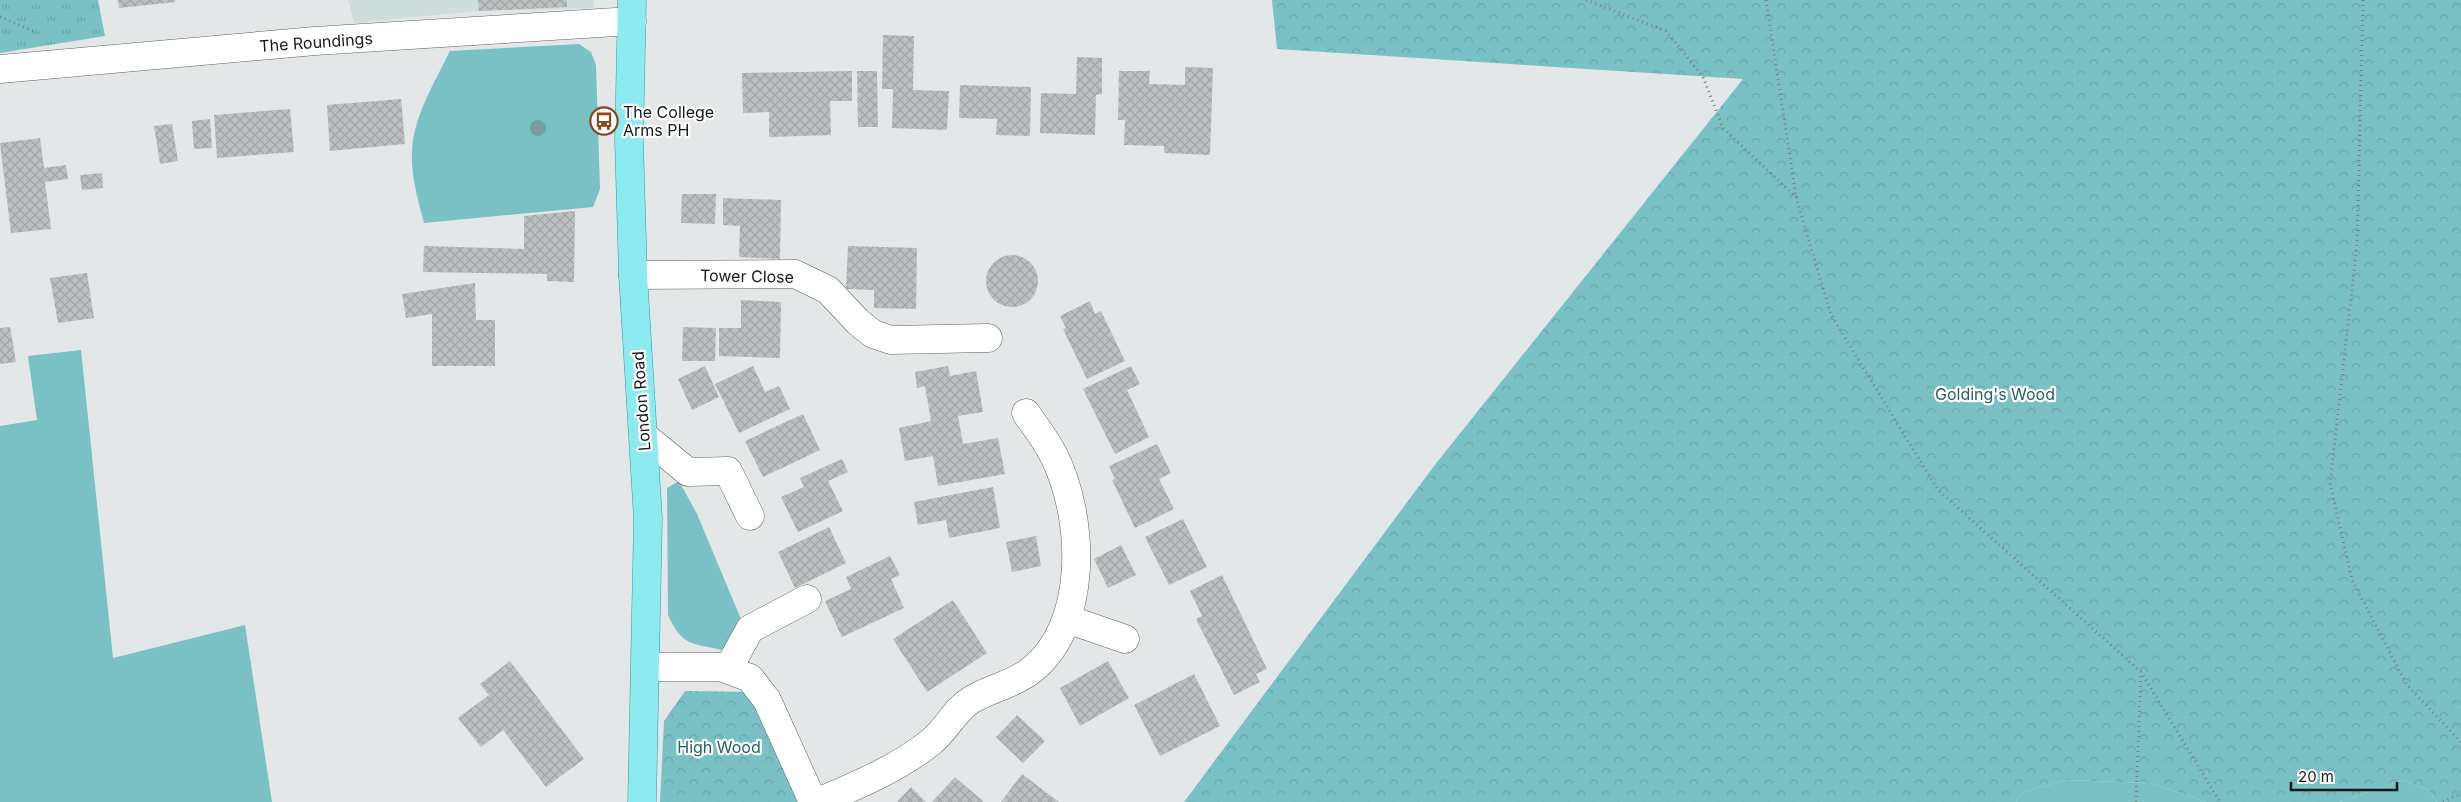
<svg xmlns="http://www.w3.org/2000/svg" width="2461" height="802" font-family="Inter,sans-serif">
  <defs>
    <pattern id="forest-crowns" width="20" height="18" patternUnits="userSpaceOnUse" patternTransform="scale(1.25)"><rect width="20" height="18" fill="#79c1c5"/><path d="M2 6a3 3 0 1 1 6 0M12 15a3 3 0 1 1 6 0" fill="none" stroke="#68a5a9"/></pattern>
    <pattern id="park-tufts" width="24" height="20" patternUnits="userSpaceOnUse" patternTransform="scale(1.25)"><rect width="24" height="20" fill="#79c1c5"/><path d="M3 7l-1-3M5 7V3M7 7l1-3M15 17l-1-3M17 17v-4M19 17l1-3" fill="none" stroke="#68a5a9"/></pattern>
    <pattern id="building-cross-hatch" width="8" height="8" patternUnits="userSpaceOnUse" patternTransform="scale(1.25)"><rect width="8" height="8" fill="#bbbfbf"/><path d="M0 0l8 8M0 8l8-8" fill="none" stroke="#a0a4a4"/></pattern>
  </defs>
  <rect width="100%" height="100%" fill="#e3e7e7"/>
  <path fill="#cfdddd" d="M348,0H594V8L479,11L354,23Z"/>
  <path fill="#79c1c5" d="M579,44L591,52L596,65L600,189L593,207L424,223C418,200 411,177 412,152C413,117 435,82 450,51Z
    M81,350L113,658L245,625L272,802H0V426L37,420L28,356Z
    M679,481L697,514L743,624L744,630L722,650C691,643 682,646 668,615L667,488Z
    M2065,780L2151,783L2206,802H2016L2021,793Z
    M2402,780L2428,790L2437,802H2340Z"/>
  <path fill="url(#forest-crowns)" d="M1272,0H2461V802H2437L2428,790L2402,780L2340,802H2206L2151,783L2065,780L2021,793L2016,802H1184L1434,466L1743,79L1277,49Z
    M685,691L756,692L805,802H660L664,721Z"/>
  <path fill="url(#park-tufts)" d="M0,0H98L105,36L0,53Z"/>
  <path fill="url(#building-cross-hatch)" d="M118,0H175V2L119,8Z
    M478,0H567V7L479,11Z
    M883,35L914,36L913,90L949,91L947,130L892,128L893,89H882Z
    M1077,57L1102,58V94L1096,95L1095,135L1040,133L1041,93L1076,94Z
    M1185,67L1213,68L1210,155L1164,153V146L1124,145L1125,120H1118L1119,71H1150L1149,84L1185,85Z
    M852,71V101H830L831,135L769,137V112L743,113L742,73Z
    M857,71H877L878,127H858Z
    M960,85L1031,87L1030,136L996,135L997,119L959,118Z
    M401,99L405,144L330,151L327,105Z
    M290,109L294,152L217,158L214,115Z
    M210,119L212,148L194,149L192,121Z
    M172,124L178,161L160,164L154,126Z
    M40,138L44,168L66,165L68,179L45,182L51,229L11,233L0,143Z
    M102,173L103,188L82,190L80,175Z
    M682,194H716L715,224L681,223Z
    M723,198L781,200L780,259L739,257L740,226L723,225Z
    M575,211L574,282L547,281V274L423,272L424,246L524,249V216Z
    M848,246L917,248L916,309L874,308V290L846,289Z
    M986 281a26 26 0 1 1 52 0a26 26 0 1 1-52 0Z
    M87,273L94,318L58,323L50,278Z
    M475,283L476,320H495V366H432V314L406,318L402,294Z
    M741,300L781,302L780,358L719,356V328H741Z
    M1090,301L1095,314L1101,311L1125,361L1087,379L1063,329L1066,328L1060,316Z
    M10,327L16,362L0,364V328Z
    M683,327L716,328L715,361H682Z
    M705,366L719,397L692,410L678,379Z
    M753,366L765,392L779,386L790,409L739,433L715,384Z
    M948,366L950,376L976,371L983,412L958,416L963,444L998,438L1005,474L938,486L933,456L905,461L899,428L931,421L925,386L917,388L915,372Z
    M1131,366L1140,384L1127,390L1149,437L1115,454L1083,389Z
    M803,414L820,450L763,477L745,441Z
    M1157,444L1171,473L1159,479L1174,509L1135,528L1112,480L1115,479L1109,466Z
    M842,459L848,472L828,481L843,511L798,532L781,497L804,487L800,478Z
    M993,487L1000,528L949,538L946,520L918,525L914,502Z
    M1183,519L1207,567L1169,585L1145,537Z
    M829,527L846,563L795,588L778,552Z
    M1036,536L1041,566L1012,572L1006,542Z
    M1121,545L1136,575L1108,588L1094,559Z
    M890,556L900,575L891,579L904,608L842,637L825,601L851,589L846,577Z
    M1222,575L1267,669L1256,674L1260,682L1234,695L1196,619L1202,616L1190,591Z
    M953,600L987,653L927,692L893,639Z
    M510,661L584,759L546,787L503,730L481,747L458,718L489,695L480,684Z
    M1108,661L1129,698L1080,726L1060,688Z
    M1194,674L1220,726L1160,756L1134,705Z
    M1017,715L1045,741L1023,763L996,737Z
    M1022,774L1059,802H1001Z
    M955,777L984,802H932Z
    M911,787L926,802H897Z"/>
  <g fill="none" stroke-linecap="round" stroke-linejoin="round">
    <g stroke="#5d6060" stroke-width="29">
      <path id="minor" d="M0,69L315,41L632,21
        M633,275L795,274L828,290L858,322L873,334L891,340L988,338
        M644,436L688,472L728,471L750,516
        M1067,619L1125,639
        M646,667H721L750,678L767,700L813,802
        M728,669L750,629L807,599
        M818,802C858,785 897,769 931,742C946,730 955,710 971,700C989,689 1011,685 1029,672C1090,627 1085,516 1053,454C1046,440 1035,426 1026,413"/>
    </g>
    <g stroke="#30999e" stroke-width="29">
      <path id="major" d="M632,0L629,141L633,275L648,519L642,802"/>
    </g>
    <path stroke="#7b7e7e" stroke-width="3" stroke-dasharray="1 4" stroke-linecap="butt" d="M1586,0L1666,31L1703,77L1723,128L1796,197L1831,315L1938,490L2141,672L2220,802
      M1766,0L1796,196
      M2363,0L2357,245L2330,483L2352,580L2407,685L2461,742
      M0,17L36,32
      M2136,802L2141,673
      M2443,802L2461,794"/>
    <use href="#minor" stroke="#fff" stroke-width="28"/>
    <use href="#major" stroke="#8bebf0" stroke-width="28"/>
  </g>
  <circle fill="#7b9d9e" cx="538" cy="128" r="8"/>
  <defs>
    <g id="bus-ring" transform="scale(1.4375)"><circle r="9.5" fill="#fff" stroke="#8a461a" stroke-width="1.5"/><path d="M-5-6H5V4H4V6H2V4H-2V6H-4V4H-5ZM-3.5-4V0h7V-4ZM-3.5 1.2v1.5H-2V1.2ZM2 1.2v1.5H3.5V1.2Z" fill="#8a461a"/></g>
  </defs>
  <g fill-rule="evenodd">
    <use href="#bus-ring" x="604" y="121"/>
  </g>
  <g text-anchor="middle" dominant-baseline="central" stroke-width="4.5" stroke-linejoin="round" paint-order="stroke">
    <g font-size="16" fill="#171919" stroke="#fff">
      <text transform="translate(316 42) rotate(-4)">The Roundings</text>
      <text transform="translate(747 276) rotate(1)">Tower Close</text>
      <text transform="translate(641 401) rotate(-94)">London Road</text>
    </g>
    <g font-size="16" fill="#171919" stroke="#fff" text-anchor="start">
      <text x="623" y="112">The College<tspan x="623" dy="18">Arms PH</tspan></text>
    </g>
    <g font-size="16" fill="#266063" stroke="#fff">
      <text x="1995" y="394">Golding's Wood</text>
      <text x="719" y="747">High Wood</text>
    </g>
  </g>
  <path d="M2291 782v8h106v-8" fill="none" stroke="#171919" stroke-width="2.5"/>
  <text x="2298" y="782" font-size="15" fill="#171919" stroke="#ffffff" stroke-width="4" paint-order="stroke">20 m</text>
</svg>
